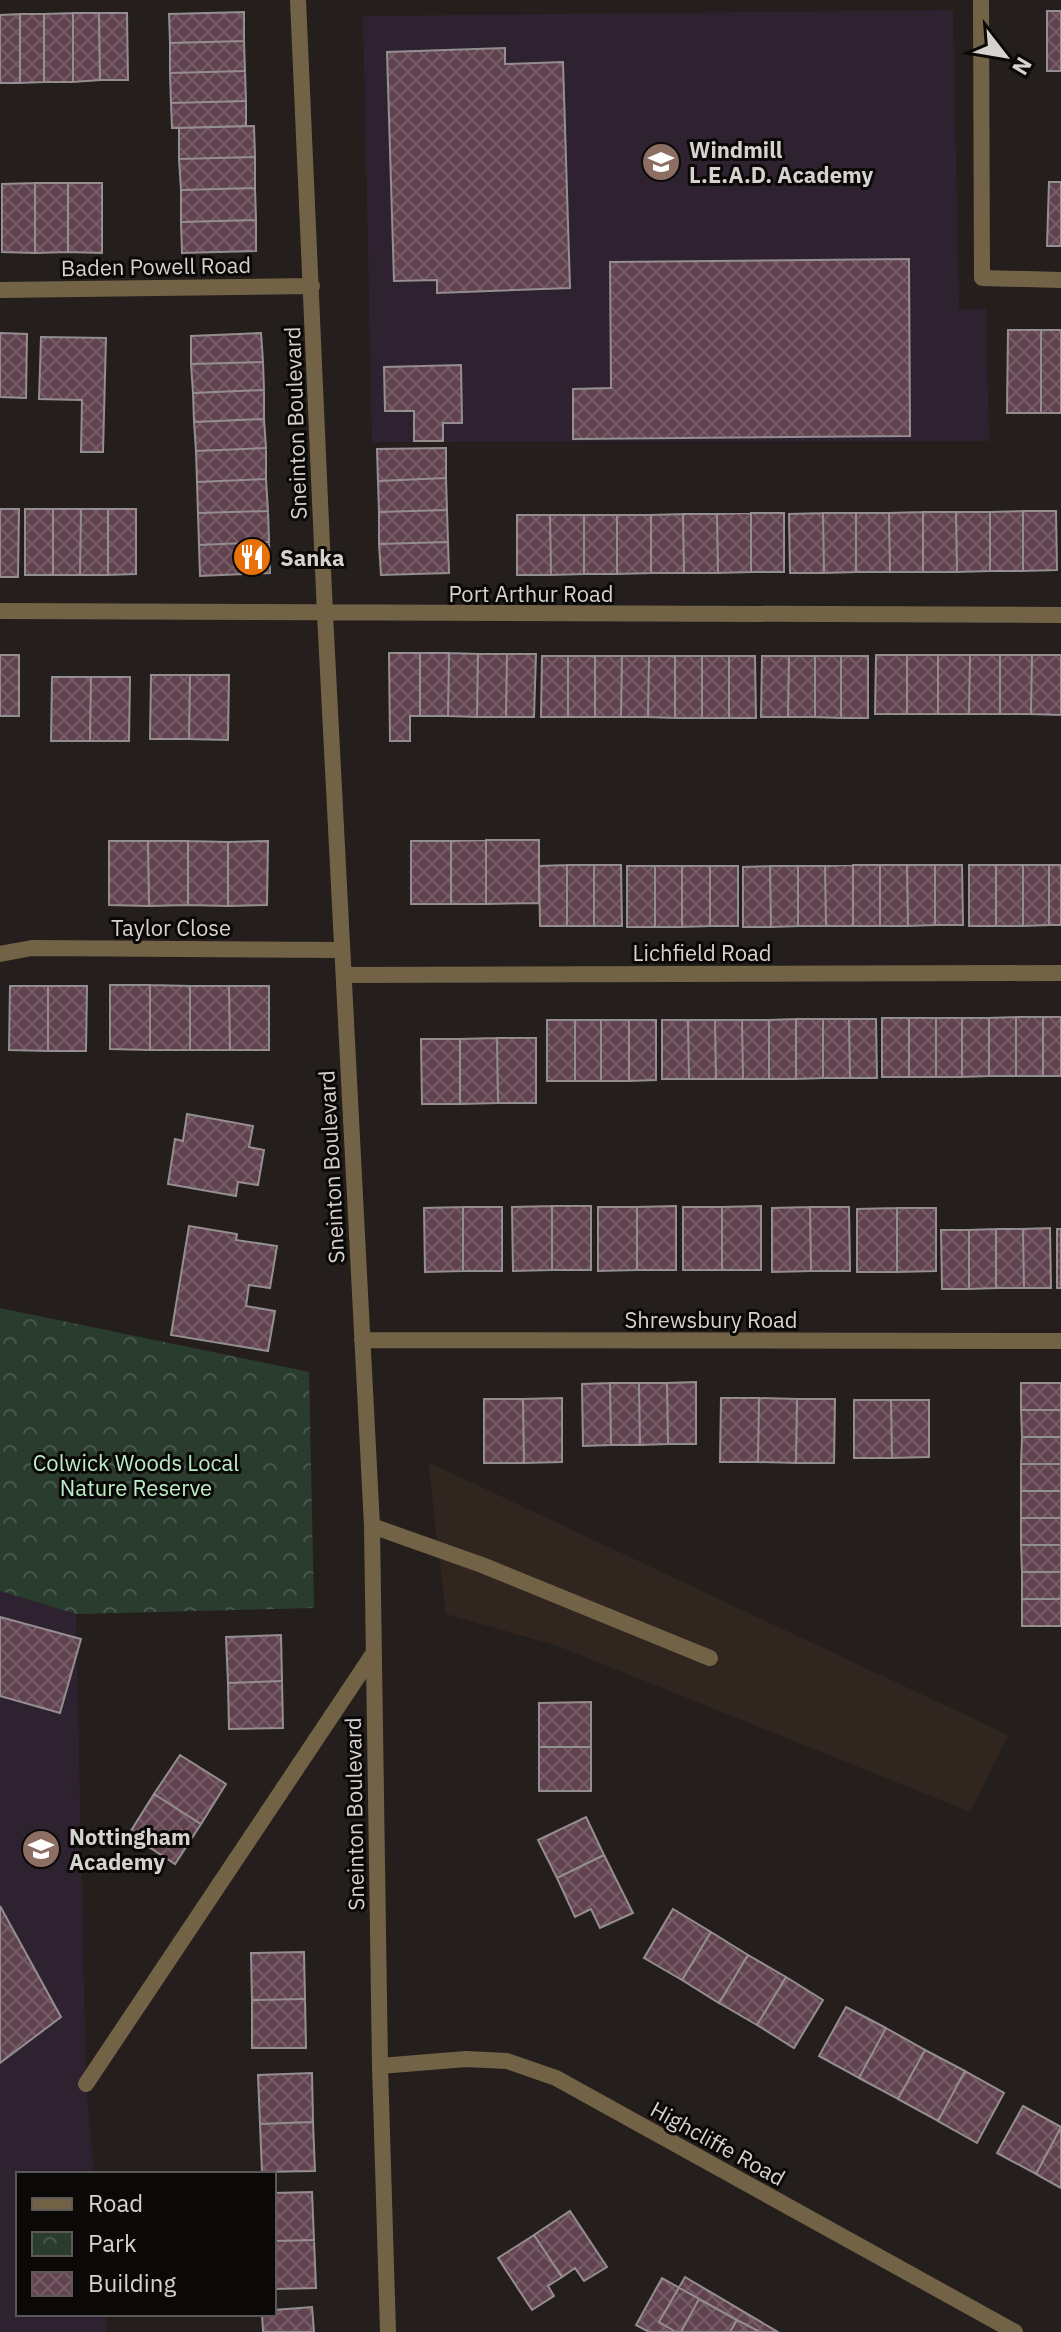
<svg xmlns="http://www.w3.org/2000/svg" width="1061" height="2332" font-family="'IBM Plex Sans',sans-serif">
  <defs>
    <pattern id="park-crowns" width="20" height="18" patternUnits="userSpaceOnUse" patternTransform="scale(2)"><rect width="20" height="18" fill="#2a3c2e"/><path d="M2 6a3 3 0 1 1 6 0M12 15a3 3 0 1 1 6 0" fill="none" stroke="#48574b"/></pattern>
    <pattern id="building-cross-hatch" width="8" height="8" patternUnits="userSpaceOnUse" patternTransform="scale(2)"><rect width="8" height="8" fill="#614350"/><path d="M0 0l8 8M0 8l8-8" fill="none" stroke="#775d68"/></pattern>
  </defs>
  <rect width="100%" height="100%" fill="#241f1c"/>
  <path fill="#30251f" d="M428,1462L1008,1735L970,1812L558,1646L446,1614Z"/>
  <path fill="#2e2230" d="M953,10L959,309H986L989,441L372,442L363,16Z
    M0,1591L76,1614L86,2084L94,2174H18V2314H105L107,2332H0Z"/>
  <path fill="url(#park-crowns)" d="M0,1308L309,1372L314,1608L76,1614L0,1591Z"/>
  <path fill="url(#building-cross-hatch)" stroke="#958e90" stroke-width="2" d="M1047,11H1061V71H1047Z
    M244,12V41L170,43L169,14Z
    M73,13H99L100,80L73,82Z
    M73,13V82H44V14Z
    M99,13H127L128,80H100Z
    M20,14V83H0V15Z
    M20,14H44V82L20,83Z
    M244,41L245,71L170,73V43Z
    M505,48V64L563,62L570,288L437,293V280L394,281L387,52Z
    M245,71L246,101L171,103L170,73Z
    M246,101V126L172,128L171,103Z
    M254,126L255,157L179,159V128Z
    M255,157V188L181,190L179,159Z
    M1049,182H1061V246H1047Z
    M35,183V253L2,252V184Z
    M35,183H68V252L35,253Z
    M68,183H102V253L68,252Z
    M255,188L256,220L181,222V190Z
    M256,220V251L182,253L181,222Z
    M909,259L910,436L573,439V389L611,388L610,262Z
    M1008,330H1041V413H1007Z
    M1041,330H1061V413H1041Z
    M0,333L27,334L26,398L0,397Z
    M261,333L263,362L191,364V336Z
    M41,337L106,338L103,452H81L82,400L39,399Z
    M263,362L264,390L193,393L191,364Z
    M461,365L462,423H443V441H414V411H385L384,367Z
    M264,390V419L194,422L193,393Z
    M264,419L266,448L196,451L194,422Z
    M266,448V479L197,482L196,451Z
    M446,448V478L378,481L377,449Z
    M446,478L447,510L379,512L378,481Z
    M266,479L268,511L198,513L197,482Z
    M0,509H19L18,577H0Z
    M25,509H53V575H25Z
    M53,509H81L80,575H53Z
    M81,509H108V575H80Z
    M108,509H136V574L108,575Z
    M447,510L448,542L379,544V512Z
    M268,511L269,542L199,545L198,513Z
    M1023,511H1056L1057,570L1023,571Z
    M1023,511V571H990V512Z
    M923,512H956L957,572H923Z
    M923,512V572H890L889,513Z
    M956,512H990V571L957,572Z
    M751,513H784V572H751Z
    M751,513V572L718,573L717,514Z
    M823,513H856V572L824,573Z
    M823,513L824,573H790L789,514Z
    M856,513H889L890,572H856Z
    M683,514H717L718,573H684Z
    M683,514L684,573H651V515Z
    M517,515H550L551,575H517Z
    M550,515H584V574L551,575Z
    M584,515H617V574H584Z
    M617,515H651V573L617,574Z
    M269,542L270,573L200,576L199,545Z
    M448,542L449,573L381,575L379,544Z
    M389,653H420V716H410V741H390Z
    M420,653H449L448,716H420Z
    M449,653L478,654L477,717L448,716Z
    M478,654H507L506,717H477Z
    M507,654H536L534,717H506Z
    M0,655H19V716H0Z
    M876,655H907V714H875Z
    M907,655H938V714H907Z
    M938,655H970L969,714H938Z
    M970,655H1000V714H969Z
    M1000,655H1032L1031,714H1000Z
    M1032,655H1061V715L1031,714Z
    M542,656H568V717H541Z
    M568,656H595V717H568Z
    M595,656H622L621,717H595Z
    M622,656H649L648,717H621Z
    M649,656H675V718L648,717Z
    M675,656H702V718H675Z
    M702,656H729V718H702Z
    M729,656H755L756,718H729Z
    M762,656H789L788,717H761Z
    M789,656H815V717H788Z
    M815,656H841V718L815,717Z
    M841,656H868V718H841Z
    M151,675H190L189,739H150Z
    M190,675H229L228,740L189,739Z
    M52,677H91L90,741H51Z
    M91,677H130L129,741H90Z
    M486,840V904H451V841Z
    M486,840H539V903L486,904Z
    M109,841H148L149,906L109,905Z
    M148,841H188V905L149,906Z
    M188,841L228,842V906L188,905Z
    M268,841L267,905L228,906V842Z
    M411,841H451V904H411Z
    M567,865V926H540L539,866Z
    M567,865H594V926H567Z
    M594,865H621L622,926H594Z
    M853,865H880V926H853Z
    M853,865V926H826L825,866Z
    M880,865H907L908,926H880Z
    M907,865H935V925L908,926Z
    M935,865H962L963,925H935Z
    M969,865H996V926H969Z
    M996,865H1023V926H996Z
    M1023,865H1049V925L1023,926Z
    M1049,865H1061V925H1049Z
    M627,866H655V927H627Z
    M655,866H682V927H655Z
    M682,866H710V926L682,927Z
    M710,866H738V926H710Z
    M770,866H798V926L771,927Z
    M770,866L771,927H743V867Z
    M798,866H825L826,926H798Z
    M110,985H150V1050L110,1049Z
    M150,985L190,986V1050H150Z
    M10,986H48V1051L9,1050Z
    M48,986H87L86,1051H48Z
    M190,986H229L230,1050H190Z
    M229,986H269V1050H230Z
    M1016,1017H1043V1076H1016Z
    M1016,1017V1076H989V1018Z
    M1043,1017H1061V1076H1043Z
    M882,1018H909V1077H882Z
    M909,1018H936V1077H909Z
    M936,1018H962V1077H936Z
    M962,1018H989V1076L962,1077Z
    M796,1019V1079H769V1020Z
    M796,1019H823V1078L796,1079Z
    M823,1019H849L850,1078H823Z
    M849,1019H876L877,1078H850Z
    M547,1020H575V1081H547Z
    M575,1020H601V1081H575Z
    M601,1020H629V1081H601Z
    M629,1020H656V1080L629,1081Z
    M662,1020H688L689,1079H662Z
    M688,1020H715L716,1079H689Z
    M715,1020H742L743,1079H716Z
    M742,1020H769V1079H743Z
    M497,1038H536V1103H498Z
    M497,1038L498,1103L460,1104V1039Z
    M421,1039H460V1104H422Z
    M187,1114L253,1126L249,1147L264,1150L258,1185L238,1182L236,1196L168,1184L175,1139L183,1141Z
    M552,1206H591V1270H552Z
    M552,1206V1270L513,1271L512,1207Z
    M676,1206V1270H637V1207Z
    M761,1206V1270H722V1207Z
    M463,1207H502V1271H463Z
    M463,1207V1271L425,1272L424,1208Z
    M598,1207H637V1270L598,1271Z
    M683,1207H722V1270H683Z
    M810,1207H849L850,1271H811Z
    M810,1207L811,1271L772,1272V1208Z
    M897,1208H936V1271L897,1272Z
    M897,1208V1272H857V1209Z
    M189,1226L237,1234L236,1240L277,1246L270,1288L249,1285L246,1306L275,1311L268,1351L171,1335Z
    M1050,1228L1051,1288H1024L1023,1229Z
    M996,1229H1023L1024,1288H996Z
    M996,1229V1288L969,1289V1230Z
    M1057,1229H1061V1288H1057Z
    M941,1230H969V1289H942Z
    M696,1382V1444H668L667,1383Z
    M610,1383L611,1445L583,1446L582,1384Z
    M610,1383H639L640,1445H611Z
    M639,1383H667L668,1444L640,1445Z
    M1021,1383H1061V1410H1021Z
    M562,1398V1462L524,1463L523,1399Z
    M721,1398H759L758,1462H720Z
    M759,1398L797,1399L796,1463L758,1462Z
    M484,1399H523L524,1463H484Z
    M797,1399H835L834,1463H796Z
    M854,1400H891L892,1458H854Z
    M891,1400H929V1457L892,1458Z
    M1021,1410H1061V1437H1022Z
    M1022,1437H1061V1464H1021Z
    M1021,1464H1061V1491H1021Z
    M1021,1491H1061V1518H1021Z
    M1021,1518H1061V1545H1021Z
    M1021,1545H1061V1572H1022Z
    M1022,1572H1061V1599H1022Z
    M1022,1599H1061V1626H1022Z
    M0,1617L81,1639L60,1713L0,1696Z
    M281,1635L282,1681L228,1683L226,1637Z
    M282,1681L283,1728L229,1729L228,1683Z
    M591,1702V1747H539V1703Z
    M539,1747H591V1791H539Z
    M180,1755L226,1784L201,1824L154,1794Z
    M154,1794L201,1824L175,1864L129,1834Z
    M586,1817L604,1855L557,1878L538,1840Z
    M604,1855L633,1913L600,1928L591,1909L575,1917L557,1878Z
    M0,1906L61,2017L0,2063Z
    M673,1909L711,1932L682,1980L644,1958Z
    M711,1932L748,1955L719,2003L682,1980Z
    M304,1952L305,1999L252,2000L251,1953Z
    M748,1955L786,1977L757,2025L719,2003Z
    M786,1977L823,2000L794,2048L757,2025Z
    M305,1999L306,2048H252V2000Z
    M846,2007L886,2028L859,2078L819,2056Z
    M886,2028L925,2050L898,2099L859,2078Z
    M925,2050L965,2071L938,2121L898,2099Z
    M965,2071L1004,2093L977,2143L938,2121Z
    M312,2073L313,2122L260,2124L258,2075Z
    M1023,2106L1061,2127L1036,2174L997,2153Z
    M313,2122L315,2171L262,2172L260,2124Z
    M1061,2127V2188L1036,2174Z
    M312,2192L314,2240L274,2241V2193Z
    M570,2211L607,2267L584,2281L575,2268L562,2277L534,2235Z
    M534,2235L562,2277L548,2286L554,2296L532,2310L498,2258Z
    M314,2240L316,2288L274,2289V2241Z
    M685,2277L778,2332H676L659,2322Z
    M662,2278L699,2299L681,2332H649L636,2325Z
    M699,2299L737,2320L730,2332H681Z
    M312,2307L314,2332H263L262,2314H274V2310Z
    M737,2320L760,2332H730Z"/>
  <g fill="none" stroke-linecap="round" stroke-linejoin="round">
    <path stroke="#736346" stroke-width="16" d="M372,1526L482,1565L710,1658
      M86,2084L373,1654"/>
    <path stroke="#736346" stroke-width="16" d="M298,0L325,614L372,1526L380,2066L388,2332
      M981,0L982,278L1061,280
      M0,290L312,286
      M0,611L1061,615
      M0,954L32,948L342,950
      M344,975L1061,973
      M362,1340L1061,1341
      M380,2066L466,2059L507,2061L556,2078L1015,2332"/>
  </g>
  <defs>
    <g id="school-disc" transform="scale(2)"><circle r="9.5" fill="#8d6e63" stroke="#0b0908"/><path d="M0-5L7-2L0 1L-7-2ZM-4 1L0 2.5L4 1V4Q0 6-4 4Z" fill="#fff"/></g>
    <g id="restaurant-disc" transform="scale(2)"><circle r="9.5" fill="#e8710a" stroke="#0b0908"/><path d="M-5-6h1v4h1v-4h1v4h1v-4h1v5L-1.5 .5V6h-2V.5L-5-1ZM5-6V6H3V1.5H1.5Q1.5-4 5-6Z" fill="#fff"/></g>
  </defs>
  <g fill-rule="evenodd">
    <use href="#school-disc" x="661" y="162"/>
    <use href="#restaurant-disc" x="252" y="557"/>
    <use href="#school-disc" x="41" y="1849"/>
  </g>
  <g text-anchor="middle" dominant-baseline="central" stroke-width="6" stroke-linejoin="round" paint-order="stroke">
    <g font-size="22" font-weight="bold" fill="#d5d2d0" stroke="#0b0908" text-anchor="start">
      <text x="689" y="149">Windmill<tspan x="689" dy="25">L.E.A.D. Academy</tspan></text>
      <text x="280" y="557">Sanka</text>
      <text x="69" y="1836">Nottingham<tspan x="69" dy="25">Academy</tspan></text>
    </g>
    <g font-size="22" fill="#d5d2d0" stroke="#0b0908">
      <text transform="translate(156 266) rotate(-1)">Baden Powell Road</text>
      <text transform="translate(295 423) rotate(-92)">Sneinton Boulevard</text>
      <text x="531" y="593">Port Arthur Road</text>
      <text x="171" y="927">Taylor Close</text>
      <text x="702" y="952">Lichfield Road</text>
      <text transform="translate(331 1167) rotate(-93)">Sneinton Boulevard</text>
      <text x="711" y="1319">Shrewsbury Road</text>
      <text transform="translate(354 1814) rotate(-91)">Sneinton Boulevard</text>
      <text transform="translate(718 2143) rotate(29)">Highcliffe Road</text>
    </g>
    <g font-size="22" fill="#bdefc6" stroke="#0b0908">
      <text x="136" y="1462">Colwick Woods Local<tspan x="136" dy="25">Nature Reserve</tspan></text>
    </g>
  </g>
  <rect x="16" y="2172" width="260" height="144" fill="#0b0908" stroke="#5c5958" stroke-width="2"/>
  <rect x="32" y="2198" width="40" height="12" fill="#736346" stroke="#5c5958" stroke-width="2"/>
  <text x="88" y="2212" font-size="24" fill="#d5d2d0">Road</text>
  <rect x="32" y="2232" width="40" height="24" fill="url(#park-crowns)" stroke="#5c5958" stroke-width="2"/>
  <text x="88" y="2252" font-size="24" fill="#d5d2d0">Park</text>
  <rect x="32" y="2272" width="40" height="24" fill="url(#building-cross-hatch)" stroke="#5c5958" stroke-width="2"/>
  <text x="88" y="2292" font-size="24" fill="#d5d2d0">Building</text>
  <g transform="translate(1005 56) rotate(121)" stroke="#0b0908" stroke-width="6" paint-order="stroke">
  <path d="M0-6L14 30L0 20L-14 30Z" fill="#d5d2d0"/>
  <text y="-12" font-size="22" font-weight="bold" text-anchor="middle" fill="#d5d2d0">N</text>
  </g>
</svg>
